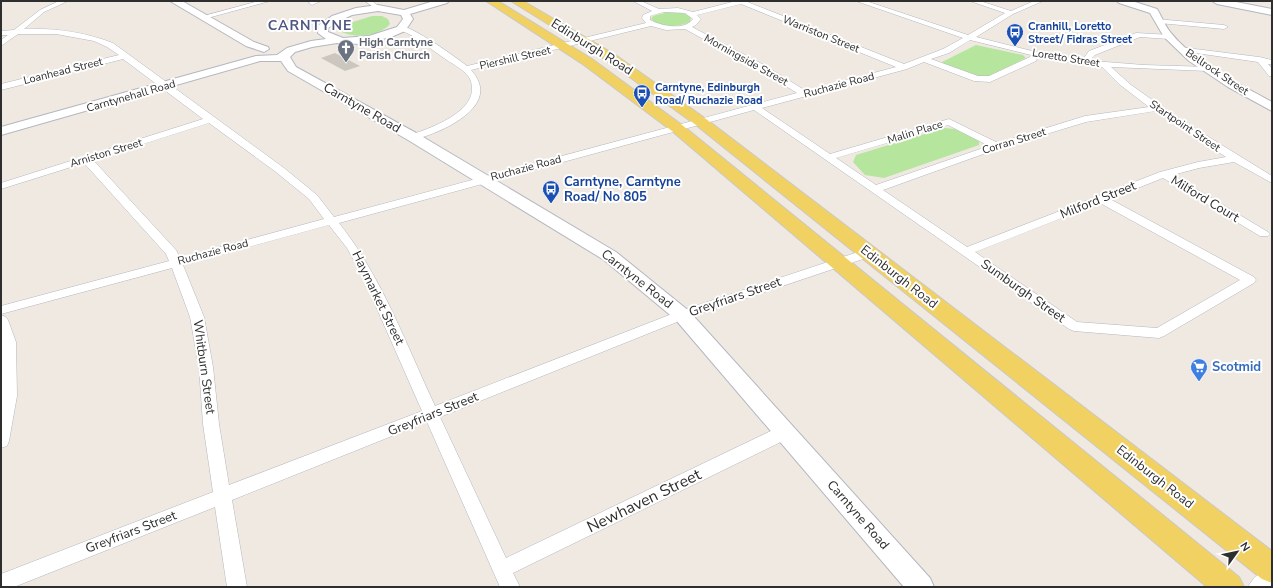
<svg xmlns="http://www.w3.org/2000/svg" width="1273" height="588" font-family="'Nunito Sans',sans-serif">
  <rect width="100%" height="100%" fill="#efe9e1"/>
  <path fill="#b6e59e" d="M668,12C677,12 685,12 691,18L690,22C678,27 661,29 651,19L653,16Z
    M372,16H382L388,19L390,24C379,37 352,39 338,30L340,26Z
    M976,45L1023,55L1026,58L987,77L976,76L943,65L942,62Z
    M944,128L955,129L979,141V145L884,178L865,175L853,162L856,155Z"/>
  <path fill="#cbc7bf" d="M335,53L360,66L345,71L321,58Z"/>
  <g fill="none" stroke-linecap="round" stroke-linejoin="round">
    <g stroke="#b4b7c1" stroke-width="1">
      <path id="street" d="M59,1H68L44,12L24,29C55,28 84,32 113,43L284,168L317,195L334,217L797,93L758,69L685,29L666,30L651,26L471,70C504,106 441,133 413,140L410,139L408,137L410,135C431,128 483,110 470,79C465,69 450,63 441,56C428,47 416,36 400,30V26C411,25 457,58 467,66L646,23L642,18L643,15L652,11L633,1H641L659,9L678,8L693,12L736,1H745L904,64L943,49L963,38L856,1H866L968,35L1005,13L970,1H980L1011,11L1034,1H1043L1013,14L976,37L1036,52L1085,60L1084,58L1089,51L1136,33L1172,35L1173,37L1169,39L1140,37L1095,55L1092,58L1093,61L1144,65L1211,67L1212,69L1211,71H1208L1111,67L1131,85L1178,118L1272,176V183L1234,162L1199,168L1173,175L1268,232L1270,234L1268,236H1260L1163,178L1110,199L1254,277L1256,280L1254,283L1164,336L1159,338L1074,331L1069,329L754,110L339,223C382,277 406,344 435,406L677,312L864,250H872L874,253L872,256L687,318L440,417L506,558L779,427L785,426L791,427L793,432L791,437L513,573L520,587H500L427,422L232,500L247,587H227L215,507L14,587H1V574L213,492L203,424L199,367L190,317L172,268L1,314V306L169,261L166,254L84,163L1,189V183L203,119L123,59L1,90V84L119,55L107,47L94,41L56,34H18L1,46V40L8,35H1V31L14,30L40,10ZM741,4L896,67L806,91L764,65L692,27L696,25L701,19L697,15ZM664,12L685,13L693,19C684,31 662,26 650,20V16ZM970,40L1031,55L1030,57L989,76H978L931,59L949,53ZM1038,57L1102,67L1119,84L1149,107L1085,116L998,143L949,119L830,154L762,108L907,69L924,62L974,81L990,82L1036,61ZM1156,111L1226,157L1198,162L1160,172L967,247L883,190L1000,148L1086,122ZM209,123L276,172L309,199L324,219L180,258L176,250L93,160ZM948,125L989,146L876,185L836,158ZM1100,203L1240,280L1157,328L1077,322L975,252ZM329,225L347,248L362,275L422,411L229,485L219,424L213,367L204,317L183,265Z
        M259,1H270L204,19L200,17Z
        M311,1H321L312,5L309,3Z
        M365,1H372L381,8L376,9Z
        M1156,19L1224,25L1228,27L1224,29L1159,23L1155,21Z
        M1179,47L1259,57L1272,60V64H1268L1272,69V76H1269L1258,62L1182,51H1179Z
        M1,315L6,317L8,320L16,342L17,396L9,441L7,446L1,448Z
        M1272,567V587H1248C1253,577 1262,571 1272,567Z"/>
    </g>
    <g stroke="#b4b7c1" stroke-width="2">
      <path id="secondary" d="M170,1H182L254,42L268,47L269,49L264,52L246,46Z
        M434,1H449L447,3L410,14L413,19L405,31L391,37L360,44L337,43L312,47L295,52L290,57L296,67L418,134L616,252L689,311L930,578L934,587H904L675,319L604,260L408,140L288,71L281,61H260L1,135V127L256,56L277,55L287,48L311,41L326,39L318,33L319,25L332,16L356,8L378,5L404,10ZM378,11L401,15L403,19L397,27L369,36L343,38L328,32V28L339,21L352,15Z
        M1117,1H1132L1157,9C1162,17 1165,26 1171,33C1196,64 1238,83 1272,102V111L1228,87L1189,61L1164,37L1150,13L1119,3Z
        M1212,1H1231L1272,9V15L1217,4Z"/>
    </g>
    <g stroke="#c9c9c9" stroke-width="2">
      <path id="primary" d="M486,1H498L592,59L682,125L1239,577L1244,587H1207L672,131L584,65Z
        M511,1H523L614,54L706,119L1272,551V583L1262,579L696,125L606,60Z"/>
    </g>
    <use href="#street" fill="#fff" fill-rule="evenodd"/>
    <use href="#secondary" fill="#fff" fill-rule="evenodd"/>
    <use href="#primary" fill="#f2d163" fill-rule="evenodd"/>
  </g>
  <defs>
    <g id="bus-pin" transform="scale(0.9)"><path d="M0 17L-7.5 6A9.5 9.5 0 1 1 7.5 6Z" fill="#1a4fb4" stroke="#fff"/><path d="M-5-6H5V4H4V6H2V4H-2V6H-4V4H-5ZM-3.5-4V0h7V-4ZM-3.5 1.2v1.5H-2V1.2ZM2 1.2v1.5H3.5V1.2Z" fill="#fff"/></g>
    <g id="church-pin" transform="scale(0.9)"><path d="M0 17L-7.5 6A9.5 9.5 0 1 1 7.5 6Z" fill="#6b7280" stroke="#fff"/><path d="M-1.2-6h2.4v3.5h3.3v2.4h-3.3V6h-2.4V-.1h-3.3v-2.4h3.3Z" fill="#fff"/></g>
    <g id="supermarket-pin" transform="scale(0.9)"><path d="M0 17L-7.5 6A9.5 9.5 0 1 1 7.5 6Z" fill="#3f7fe0" stroke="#fff"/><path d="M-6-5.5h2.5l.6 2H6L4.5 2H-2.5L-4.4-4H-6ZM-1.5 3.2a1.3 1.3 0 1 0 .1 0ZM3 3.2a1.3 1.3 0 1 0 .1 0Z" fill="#fff"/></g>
  </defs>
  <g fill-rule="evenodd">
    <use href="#bus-pin" x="1015" y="32"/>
    <use href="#church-pin" x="346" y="48"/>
    <use href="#bus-pin" x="642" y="93"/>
    <use href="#bus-pin" x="551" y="189"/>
    <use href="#supermarket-pin" x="1199" y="367"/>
  </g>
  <g text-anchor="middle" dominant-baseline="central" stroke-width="4" stroke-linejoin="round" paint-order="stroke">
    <g font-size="11" font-weight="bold" fill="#164399" stroke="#fff" text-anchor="start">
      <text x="1028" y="26">Cranhill, Loretto<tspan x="1028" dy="13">Street/ Fidras Street</tspan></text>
      <text x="655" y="87">Carntyne, Edinburgh<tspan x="655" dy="13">Road/ Ruchazie Road</tspan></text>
    </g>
    <g font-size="11" fill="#2e2e2e" stroke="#fff">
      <text transform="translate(821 34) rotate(22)">Warriston Street</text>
      <text transform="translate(515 58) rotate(-13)">Piershill Street</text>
      <text transform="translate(1066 58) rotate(9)">Loretto Street</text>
      <text transform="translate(746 60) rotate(29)">Morningside Street</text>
      <text transform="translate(63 71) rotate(-14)">Loanhead Street</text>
      <text transform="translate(1217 72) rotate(34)">Bellrock Street</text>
      <text transform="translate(839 85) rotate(-15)">Ruchazie Road</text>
      <text transform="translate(131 96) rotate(-16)">Carntynehall Road</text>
      <text transform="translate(1185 126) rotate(34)">Startpoint Street</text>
      <text transform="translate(915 132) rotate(-17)">Malin Place</text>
      <text transform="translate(1014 141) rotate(-17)">Corran Street</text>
      <text transform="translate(106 153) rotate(-17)">Arniston Street</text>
      <text transform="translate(526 168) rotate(-15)">Ruchazie Road</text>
      <text transform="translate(213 252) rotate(-15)">Ruchazie Road</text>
    </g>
    <g font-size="11" font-weight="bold" fill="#5b616d" stroke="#fff" text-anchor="start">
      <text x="359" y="42">High Carntyne<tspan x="359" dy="13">Parish Church</tspan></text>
    </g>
    <g font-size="13" fill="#2e2e2e" stroke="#fff">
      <text transform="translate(592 47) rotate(32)">Edinburgh Road</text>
      <text transform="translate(362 108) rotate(30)">Carntyne Road</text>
      <text transform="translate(1205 199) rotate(31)">Milford Court</text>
      <text transform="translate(1098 200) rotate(-22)">Milford Street</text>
      <text transform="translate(899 277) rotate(38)">Edinburgh Road</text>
      <text transform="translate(637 279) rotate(38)">Carntyne Road</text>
      <text transform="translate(1023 291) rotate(35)">Sumburgh Street</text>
      <text transform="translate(735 297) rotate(-19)">Greyfriars Street</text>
      <text transform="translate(378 298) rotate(64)">Haymarket Street</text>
      <text transform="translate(204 367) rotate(82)">Whitburn Street</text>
      <text transform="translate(433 414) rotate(-22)">Greyfriars Street</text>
      <text transform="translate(1155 477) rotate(38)">Edinburgh Road</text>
      <text transform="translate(858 515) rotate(49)">Carntyne Road</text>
      <text transform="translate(131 532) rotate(-21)">Greyfriars Street</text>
    </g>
    <g font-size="13" font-weight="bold" fill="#164399" stroke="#fff" text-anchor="start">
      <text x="564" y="182">Carntyne, Carntyne<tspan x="564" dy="15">Road/ No 805</tspan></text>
    </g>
    <g font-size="13" font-weight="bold" fill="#366cbe" stroke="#fff" text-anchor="start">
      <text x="1212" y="367">Scotmid</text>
    </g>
    <g font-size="14" font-weight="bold" letter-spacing="1" fill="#4d5680" stroke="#fff">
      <text x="310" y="25">CARNTYNE</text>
    </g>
    <g font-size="16" fill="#2e2e2e" stroke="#fff">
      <text transform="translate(644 501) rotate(-26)">Newhaven Street</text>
    </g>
  </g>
  <rect width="1273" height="588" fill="none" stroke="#2e2e2e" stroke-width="4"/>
  <g transform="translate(1237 552) rotate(57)" stroke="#ffffff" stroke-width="3" paint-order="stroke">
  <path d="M0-3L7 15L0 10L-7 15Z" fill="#2e2e2e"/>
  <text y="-6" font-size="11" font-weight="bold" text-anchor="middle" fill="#2e2e2e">N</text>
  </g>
</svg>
